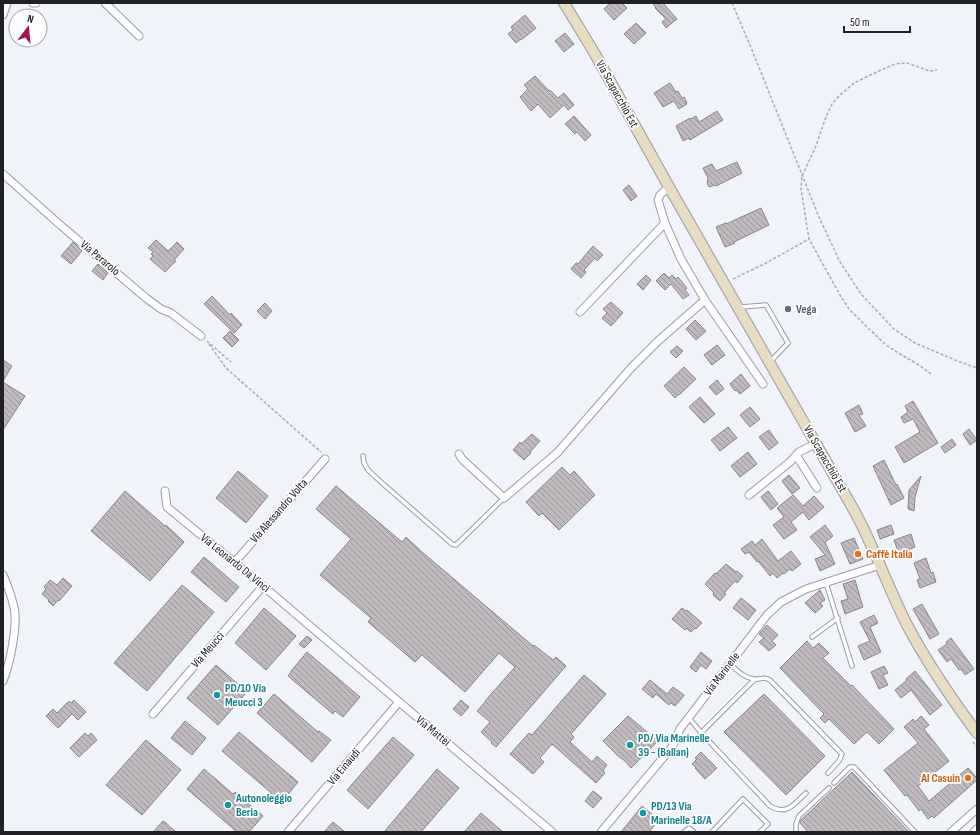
<svg xmlns="http://www.w3.org/2000/svg" width="980" height="835" font-family="'Sofia Sans Condensed',sans-serif">
  <defs>
    <pattern id="building-back-hatch" width="6" height="6" patternUnits="userSpaceOnUse"><rect width="6" height="6" fill="#c0babf"/><path d="M-1 5l2 2M0 0l6 6M5-1l2 2" fill="none" stroke="#9c979b"/></pattern>
  </defs>
  <rect width="100%" height="100%" fill="#f0f3fa"/>
  <path fill="url(#building-back-hatch)" stroke="#8c868b" d="M610,3H622L627,8L614,20L604,9Z
    M652,3H663L677,19L666,28L662,22L666,19L655,8L656,7Z
    M525,15L536,28L521,40V39L516,43L508,34L513,30L511,27Z
    M636,23L646,33L634,44L624,34Z
    M565,33L574,44L564,52L555,41Z
    M535,76L549,91L550,90L558,98L564,93L574,105L568,110L564,105L550,118L538,104L531,111L520,97L528,89L524,85Z
    M670,83L676,92L678,91L682,98L684,97L687,103L686,104H687L679,109L674,101L663,107L654,93Z
    M717,111L723,120L690,140L689,138L683,141L676,126L690,118L691,119L696,116L699,122Z
    M574,116L591,135L585,141L577,132L575,134L565,124Z
    M737,162L742,173L716,186L715,185L709,187L707,183L708,178L703,168L712,164L716,171Z
    M629,185L637,196L631,201L623,190Z
    M761,208L769,225L734,242L735,243L725,247L716,227L726,223V224Z
    M156,240L168,251L177,242L184,249L174,260L176,261L165,272L150,259L153,256L151,254L153,252L148,248Z
    M73,242L82,251L71,264L61,256Z
    M593,246L603,255L597,261L595,258L584,270L586,272L581,278L571,269L576,263L578,264Z
    M98,264L108,273L103,280L92,271Z
    M664,273L669,278L672,275L676,279L678,277L687,288L685,290L689,295L683,299L671,284L665,290L656,281Z
    M646,275L651,280L643,290L637,284Z
    M212,296L230,315L231,313L242,325L234,333L204,304Z
    M611,302L623,313L611,326L602,318L607,313L603,309Z
    M265,303L272,311L265,319L257,311Z
    M695,320L706,331L696,340L686,329Z
    M230,331L239,340L232,347L223,338Z
    M717,345L725,355L712,365L704,355Z
    M677,346L683,351L676,358L670,352Z
    M3,360L12,366L3,381Z
    M684,367L696,379L679,395V394L675,398L664,386Z
    M741,374L750,386L740,394L736,390L735,391L730,384Z
    M717,380L724,389L716,395L709,387Z
    M3,382L25,396L3,430Z
    M700,397L715,414L704,423L689,407Z
    M913,401L938,443L904,463L895,447L920,432L913,419L904,423L901,417L908,412L905,406Z
    M859,405L863,414L859,415L866,426L855,432L845,413Z
    M750,407L760,419L750,427L740,415Z
    M728,427L737,438L720,451L711,440Z
    M969,429L977,440L970,445L963,434Z
    M769,430L778,443L769,450L759,437Z
    M532,434L540,441L530,452L531,453L524,460L513,450L520,442L521,444Z
    M952,439L956,445L945,453L941,447Z
    M748,452L757,464L740,477L731,466Z
    M884,460L896,485L897,484L904,498L891,505L873,466Z
    M562,467L570,475L574,471L595,495L559,530L542,513L539,516L526,502Z
    M238,471L268,496L246,523L216,498Z
    M789,475L800,488L792,494L782,481Z
    M921,476L915,497L914,511L908,509L909,490Z
    M336,486L402,542L406,537L422,552L533,646L534,645L553,660L556,657L566,666L496,747L491,743L492,742L481,732L490,722L477,711L486,701H485L515,667L499,653L465,692L422,655L415,662L368,622L371,618L320,575L351,539L316,509Z
    M125,491L165,526L166,525L184,542L150,581L91,531Z
    M768,491L778,504L771,510L761,497Z
    M793,495L803,506L814,496L824,507L809,520L803,512L791,522L797,530L784,539L773,525L784,517L777,508Z
    M825,525L833,536L825,542L835,564L820,571L815,559L825,555L810,537Z
    M891,525L894,534L880,539L877,530Z
    M911,534L915,547L899,554L894,540Z
    M854,538L863,559L850,564L841,543Z
    M762,539L778,561L791,551L801,564L792,571L790,569L784,574L783,573L777,578L773,573L770,576L758,561L757,562L749,552L745,554L741,549L752,541L755,545Z
    M204,557L239,587L226,602L191,572Z
    M926,558L931,573L933,572L936,582L920,588L917,580L920,579L914,563Z
    M726,564L736,572L737,571L743,576L737,583L735,581L724,593L726,594L720,601L713,595L714,593L705,584L715,573L716,574Z
    M63,578L72,586L59,601L58,600L53,606L48,601L49,600L42,594L46,589L44,587L50,580L57,585Z
    M855,580L863,607L845,614L841,601L848,599L843,584Z
    M182,585L214,612L147,691L114,663Z
    M820,590L825,600L820,603L823,606L815,613L805,603Z
    M741,598L756,610L748,620L733,608Z
    M922,604L939,634L930,639L913,609Z
    M264,608L296,636L266,670L235,643Z
    M682,608L686,611L687,610L702,623L696,629L695,628L691,632L686,628L685,630L672,619Z
    M874,615L878,623L870,627L881,652L864,660L858,646L870,641L860,622Z
    M767,625L778,635L772,641L776,645L769,651L759,642L764,638L759,634Z
    M307,636L312,640L304,648L299,644Z
    M951,638L974,669L965,675L961,669L959,670L951,659L947,662L938,650L947,644L946,642Z
    M807,641L813,648L819,643L829,653L823,658L851,686L852,685L894,729L879,744L867,732L854,744L829,719L825,723L820,718L824,714L780,668Z
    M307,652L360,697L343,717L335,711L333,714L288,676L291,672V671Z
    M701,652L712,661L706,669L701,665L696,672L690,667Z
    M216,665L247,692L218,725L187,698Z
    M884,666L888,673L883,675L888,685L879,689L871,672Z
    M915,671L942,705L930,715L911,690L901,698L895,690L907,680L906,679Z
    M584,675L606,694L571,734L574,737L570,742L592,762L597,756L607,765L603,770L605,773L596,783L552,744L540,758L544,762L533,774L510,754L529,733L532,735Z
    M650,680L667,694L673,687L684,695L683,697L675,706L671,703L669,705L656,694L653,698L642,689Z
    M274,694L318,732L319,731L331,740L312,762L257,713Z
    M764,694L825,756L786,795L724,732Z
    M74,700L86,712L78,720L72,714L58,728L46,716L53,709L57,713L69,701L71,703Z
    M461,700L469,707L461,716L453,709Z
    M628,716L658,741L631,768L625,761L618,756L603,741Z
    M921,716L929,725L924,729L949,761L918,786L929,801L968,768L977,778V780L934,818L932,816L928,819L921,809L919,811L907,795L905,796L884,770L918,743L904,727L913,719L915,722Z
    M185,721L206,738L192,755L171,738Z
    M239,732L298,782L282,802L222,751Z
    M85,733L88,736L91,733L97,740L79,757L70,748Z
    M393,737L414,755L368,809L347,790Z
    M146,740L181,770L142,815L106,785Z
    M701,752L717,768L705,779L695,768L696,767L692,764L697,759L695,758Z
    M204,769L233,794L235,792L263,816L249,832H237L187,789Z
    M437,769L459,788L421,832H384Z
    M852,772L909,832H808L800,823V821Z
    M593,791L602,798L593,808L585,801Z
    M642,806L659,820L649,832H621Z
    M481,813L503,832H464Z
    M163,821L166,823L176,832H153Z
    M333,822L345,832H324Z"/>
  <g fill="none" stroke-linecap="round" stroke-linejoin="round">
    <g stroke="#999ca3" stroke-width="5.5">
      <path id="service" d="M740,307L766,305L788,343L770,362
        M363,456L364,463L368,470L382,483L452,544L456,545L504,498
        M826,583L852,666
        M812,637L838,618
        M730,664C737,670 744,678 754,679C761,680 763,676 770,680L842,754L839,761L828,773
        M689,718L704,736L770,806C787,816 794,804 806,793
        M701,733L755,679
        M834,783L850,767H854L915,832
        M684,832L689,828L694,832
        M712,832L743,799L768,824L760,832
        M796,832V824L799,816L829,788"/>
    </g>
    <g stroke="#999ca3" stroke-width="9">
      <path id="minor" d="M33,3H36
        M105,3L139,36
        M3,15L7,3
        M3,174L58,223L146,298L161,309L171,313L201,336
        M669,187L660,195L658,200L665,223L681,259L705,300L763,384
        M580,312L665,223
        M459,454L462,459L504,498L557,453L631,368L658,341L705,300
        M796,455L817,488
        M165,491L167,507L263,586L552,832
        M749,495L790,462L799,452L815,444
        M234,563L325,459
        M3,575C8,587 14,601 15,614C16,632 10,664 3,681
        M153,714L263,586
        M288,832L399,702
        M601,832L672,747L680,729L767,615L781,602L806,589L880,565
        M951,832L977,809
        M974,832L977,829"/>
    </g>
    <g stroke="#999ca3" stroke-width="12">
      <path id="secondary" d="M564,3L595,54L669,187L843,491C853,508 863,526 871,545C883,571 893,597 906,623C926,661 951,698 977,733"/>
    </g>
    <path stroke="#a8aab0" stroke-width="1.5" stroke-dasharray="3 2" stroke-linecap="butt" d="M732,3L752,50L819,217L840,262L861,294L894,329L915,343L955,360L977,368
      M733,279L766,263L809,239
      M207,341L231,362
      M209,344L226,368L321,452
      M931,374L919,365L900,354L886,345L867,327L849,309L840,295L809,239L801,189L802,176L816,146L826,117L832,104L840,95L854,83L881,70L895,64L907,63L930,71L937,70
      M973,742L977,748"/>
    <use href="#service" stroke="#fff" stroke-width="3.5"/>
    <use href="#minor" stroke="#fff" stroke-width="7"/>
    <use href="#secondary" stroke="#e8ddc0" stroke-width="10"/>
  </g>
  <circle fill="#5c6f8a" stroke="#fff" stroke-width="1.5" cx="788" cy="309" r="4"/>
  <g fill="#e8710a" stroke="#fff" stroke-width="1.5">
    <circle cx="858" cy="554" r="4"/>
    <circle cx="968" cy="778" r="4"/>
  </g>
  <g fill="#0f9aa8" stroke="#fff" stroke-width="1.5">
    <circle cx="217" cy="695" r="4"/>
    <circle cx="630" cy="745" r="4"/>
    <circle cx="228" cy="805" r="4"/>
    <circle cx="643" cy="813" r="4"/>
  </g>
  <g text-anchor="middle" dominant-baseline="central" stroke-width="3.5" stroke-linejoin="round" paint-order="stroke">
    <g font-size="12" fill="#202124" stroke="#fff">
      <text transform="translate(617 94) rotate(61)">Via Scapacchiò Est</text>
      <text transform="translate(100 258) rotate(40)">Via Perarolo</text>
      <text transform="translate(825 459) rotate(60)">Via Scapacchiò Est</text>
      <text transform="translate(279 511) rotate(-49)">Via Alessandro Volta</text>
      <text transform="translate(235 563) rotate(39)">Via Leonardo Da Vinci</text>
      <text transform="translate(208 650) rotate(-49)">Via Meucci</text>
      <text transform="translate(722 674) rotate(-53)">Via Marinelle</text>
      <text transform="translate(433 731) rotate(40)">Via Mattei</text>
      <text transform="translate(344 767) rotate(-50)">Via Einaudi</text>
    </g>
    <g font-size="12" font-weight="bold" fill="#4e5e75" stroke="#fff" text-anchor="start">
      <text x="796" y="309">Vega</text>
    </g>
    <g font-size="12" font-weight="bold" fill="#c56008" stroke="#fff" text-anchor="start">
      <text x="866" y="554">Caffè Italia</text>
      <text x="960" y="778" text-anchor="end">Al Casuin</text>
    </g>
    <g font-size="12" font-weight="bold" fill="#0d838f" stroke="#fff" text-anchor="start">
      <text x="225" y="688">PD/10 Via<tspan x="225" dy="14">Meucci 3</tspan></text>
      <text x="638" y="738">PD/ Via Marinelle<tspan x="638" dy="14">39 - (Ballan)</tspan></text>
      <text x="236" y="798">Autonoleggio<tspan x="236" dy="14">Beria</tspan></text>
      <text x="651" y="806">PD/13 Via<tspan x="651" dy="14">Marinelle 18/A</tspan></text>
    </g>
  </g>
  <rect width="980" height="835" fill="none" stroke="#202124" stroke-width="8"/>
  <g transform="translate(28 28) rotate(16)"><circle r="19" fill="#ffffff" stroke="#a6a6a7"/>
  <path d="M0-3L7 15L0 10L-7 15Z" fill="#a6134f"/>
  <text y="-6" font-size="11" font-weight="bold" text-anchor="middle" fill="#202124">N</text>
  </g>
  <path d="M844 26v6h66v-6" fill="none" stroke="#202124" stroke-width="2"/>
  <text x="850" y="26" font-size="12" fill="#202124" stroke="#ffffff" stroke-width="3" paint-order="stroke">50 m</text>
</svg>
